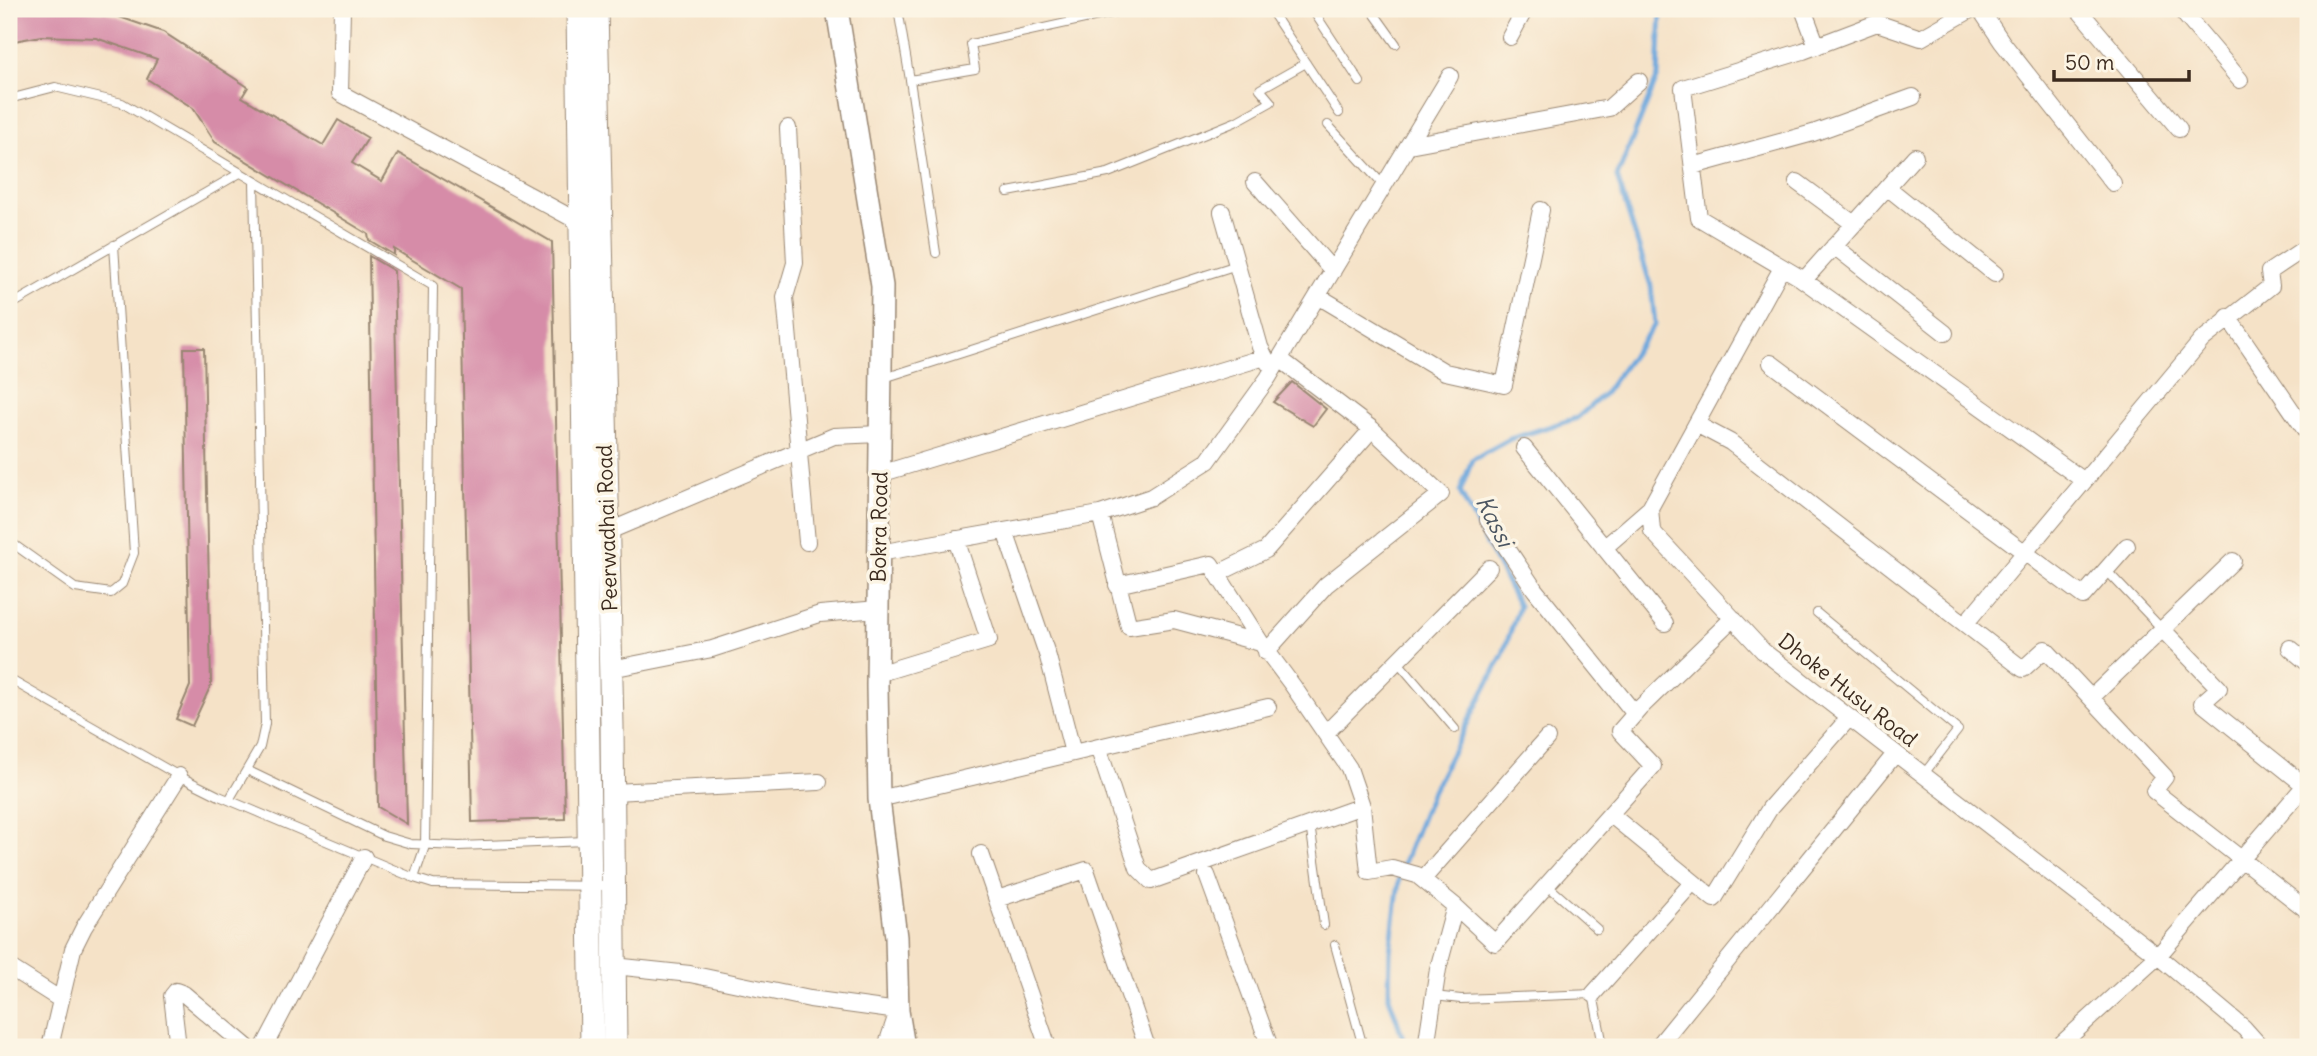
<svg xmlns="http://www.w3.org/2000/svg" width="2317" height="1056" font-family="Delius,sans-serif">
  <rect width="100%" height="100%" fill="#fcf5e5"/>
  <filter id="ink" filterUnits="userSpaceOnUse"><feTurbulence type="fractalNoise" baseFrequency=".0143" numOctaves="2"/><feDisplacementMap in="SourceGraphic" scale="14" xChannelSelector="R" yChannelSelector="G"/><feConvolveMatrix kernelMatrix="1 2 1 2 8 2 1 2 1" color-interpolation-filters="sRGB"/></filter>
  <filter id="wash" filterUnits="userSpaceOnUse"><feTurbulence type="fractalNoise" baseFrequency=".00686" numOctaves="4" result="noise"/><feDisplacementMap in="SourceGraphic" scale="28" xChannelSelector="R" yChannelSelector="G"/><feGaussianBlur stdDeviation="1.57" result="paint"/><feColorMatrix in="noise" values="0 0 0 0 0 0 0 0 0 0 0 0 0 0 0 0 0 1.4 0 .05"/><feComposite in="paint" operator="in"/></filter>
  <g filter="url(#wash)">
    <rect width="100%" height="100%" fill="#f5e2c7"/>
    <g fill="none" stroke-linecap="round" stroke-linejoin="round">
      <path stroke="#6da7dd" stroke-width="5" d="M1406,1047L1389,997L1390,952L1400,873L1431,794L1503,654L1519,606L1460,492L1472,460L1510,439L1577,418L1604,394L1655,324L1651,286L1617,177L1658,76L1661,9"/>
    </g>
    <g id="blocks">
      <path fill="#d68ca8" d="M20,9H74L105,12L163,32L248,87L242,97L323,145L338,120L368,138L352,163L382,181L398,153L552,242L565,819L472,822L461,289L394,249V255L369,240L368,234L215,142L193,108L147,79L157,59L96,38L41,36L9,42V10Z
        M369,256L394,271L407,824L378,807Z
        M184,348H204L211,685L192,726L176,719L190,686Z
        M1292,382L1326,409L1313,426L1273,402Z"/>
    </g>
  </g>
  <g filter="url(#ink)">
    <use href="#blocks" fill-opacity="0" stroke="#988672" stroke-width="2"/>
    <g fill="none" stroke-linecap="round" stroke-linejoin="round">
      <g stroke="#988672" stroke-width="10">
        <path id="service" d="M898,9L910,80
          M1270,9L1339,113
          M1312,9L1360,82
          M1371,9L1396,44
          M9,99L55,87L122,103L433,286L425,846L414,878
          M1328,125L1384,186
          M1008,192L1108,173L1235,122L1271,102L1260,89L1306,63
          M936,253L910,80L975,69L971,44L1130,9
          M9,306L240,173
          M884,378L1237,265
          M9,541L75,588L111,593L122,584L134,553L114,245
          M2106,570L2163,630
          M1817,613L1958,730L1923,775
          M1397,661L1455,729
          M9,679L179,776L219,796L414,878L433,884L612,886
          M247,770L384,836L411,844L459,846L586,841
          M229,800L260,747L265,724L254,181
          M1310,824L1324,925
          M1547,885L1597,929
          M1335,945L1363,1047
          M1434,996L1461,999L1593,994L1602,1040"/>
      </g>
      <g stroke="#988672" stroke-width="18">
        <path id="minor" d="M342,9L340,93L581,223
          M1803,9L1817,46
          M1972,9L1921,38L1877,23L1803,51L1683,88L1699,218L1799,277L2083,480
          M1980,9L2002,42L2113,183
          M2078,9L2179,129
          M2180,9L2240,80
          M1510,37L1525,9
          M788,128L795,263L785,297L807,542
          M1409,145L1609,108L1639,81
          M1693,166L1813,133L1913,97
          M1255,182L1333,271
          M1797,182L1854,224
          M1887,187L1995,274
          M1222,212L1260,347L1268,363
          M1834,246L1945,333
          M1779,273L1650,508L1652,531L1763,651L2158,956L2244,1028L2261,1047
          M1804,280L1915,156
          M1318,296L1445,372L1504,385L1541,210
          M2228,317L2308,434
          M1771,363L2083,596L2127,546
          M1696,424L1730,442L2023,669L2045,649L2165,777L2154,791L2308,911
          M1524,448L1665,623
          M880,474L1265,357
          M1100,514L1129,627L1174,620L1261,643L1293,686L1349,768L1362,806L1369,872L1392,868L1417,875L1455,906
          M1488,520L1535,590L1635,714
          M1005,531L1048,657L1073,753
          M607,532L834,436L880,434
          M1604,548L1650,508
          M879,553L1100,514L1151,497L1208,461L1268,378L1450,76
          M1217,574L1266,550L1372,429L1280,359
          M1117,585L1211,564L1261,643
          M1965,624L2202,340L2271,286L2269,272L2308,246
          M2163,630L2219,688L2202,703L2308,788
          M2290,648L2308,663
          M1266,652L1326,585L1441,494L1372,429
          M611,669L712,649L820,614L878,609
          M877,674L989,640L956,539
          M2091,698L2233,561
          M1326,733L1489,568
          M1098,747L1138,868L1151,881L1362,806
          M613,792L819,782
          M879,799L1268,707
          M1610,814L1714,899L1770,808L1849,718
          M981,854L1048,1047
          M1207,875L1270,1047
          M1423,879L1547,738
          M997,899L1086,870L1147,1047
          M614,966L690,974L810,999L898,1011L886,1047
          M9,967L61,1000
          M1593,994L1693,882
          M1659,1045L1895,754
          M50,1047L73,949L84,927L179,776
          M178,1047L172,996L176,991L184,994L247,1047
          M264,1047L364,857
          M1426,1047L1438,969L1455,906L1495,943L1653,766L1620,731L1640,708L1733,618
          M2058,1047L2158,956L2308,782"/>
      </g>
      <g stroke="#988672" stroke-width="24">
        <path id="tertiary" d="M837,9L882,286L877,686L879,799L896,937L898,1011L904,1047"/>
      </g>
      <g stroke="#988672" stroke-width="25">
        <path id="secondary" d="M578,9L592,1047
          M596,9L612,726L615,1047"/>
      </g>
      <use href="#service" stroke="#fff" stroke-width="8"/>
      <use href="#minor" stroke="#fff" stroke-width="16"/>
      <use href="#tertiary" stroke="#fff" stroke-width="21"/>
      <use href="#secondary" stroke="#fff" stroke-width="23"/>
    </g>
  </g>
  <g text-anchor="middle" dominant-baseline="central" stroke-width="7" stroke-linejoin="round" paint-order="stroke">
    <g font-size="21" fill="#3b2a1e" stroke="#fcf5e5">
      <text transform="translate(879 527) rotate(-89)">Bokra Road</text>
      <text transform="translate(607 528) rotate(-92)">Peerwadhai Road</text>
      <text transform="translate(1848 690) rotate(38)">Dhoke Husu Road</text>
    </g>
    <g font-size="23" font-style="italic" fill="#4c5661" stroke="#fcf5e5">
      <text transform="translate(1495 521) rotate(63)">Kassi</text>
    </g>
  </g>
  <rect width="2317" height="1056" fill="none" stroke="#fcf5e5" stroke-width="35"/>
  <path d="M2054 70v10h135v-10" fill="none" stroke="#3b2a1e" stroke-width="3.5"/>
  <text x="2065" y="70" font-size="21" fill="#3b2a1e" stroke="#fcf5e5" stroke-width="5" paint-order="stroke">50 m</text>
</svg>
